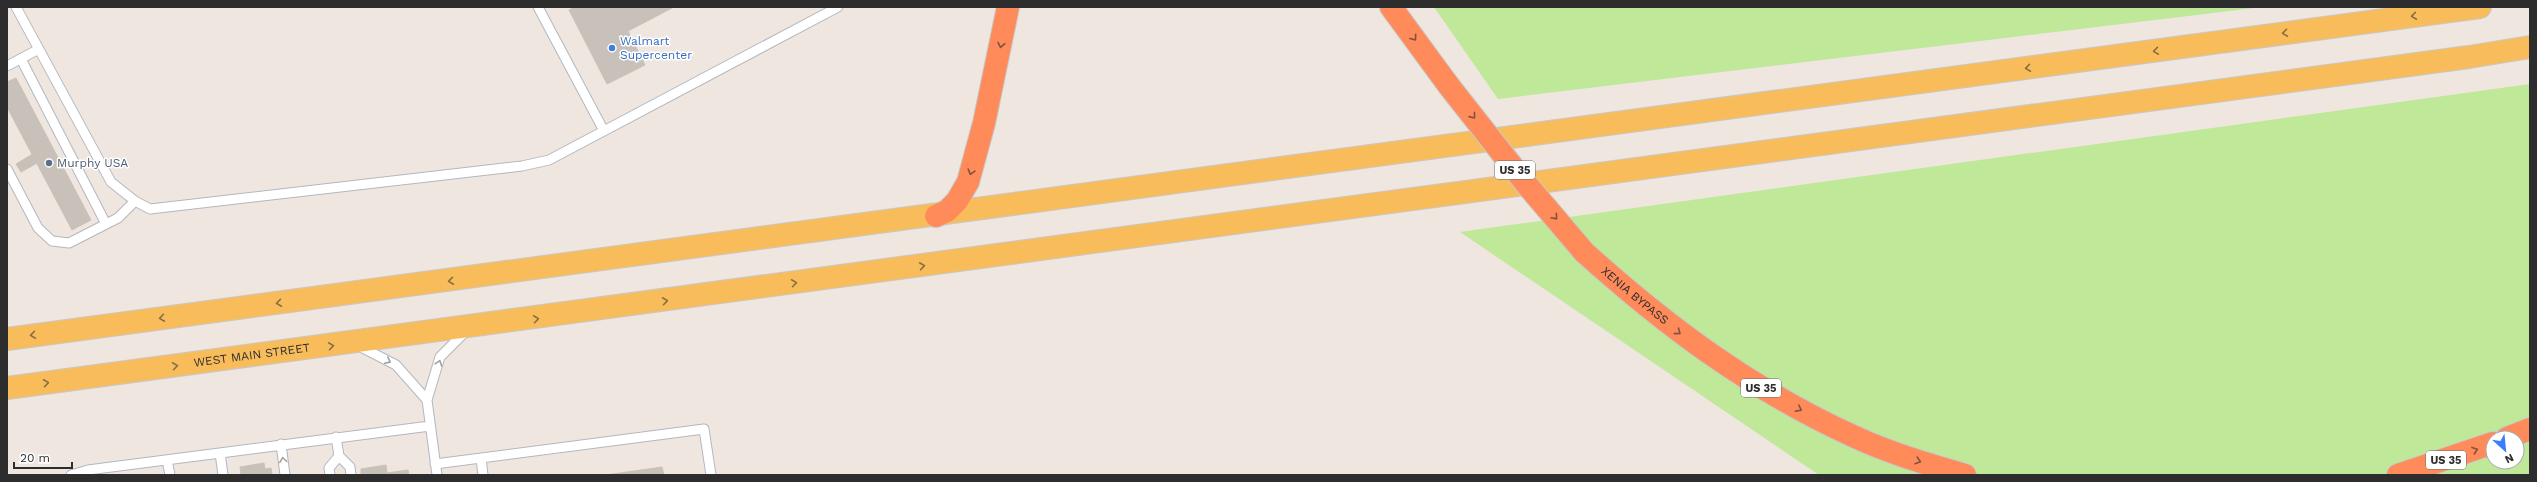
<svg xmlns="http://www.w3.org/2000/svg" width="2537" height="482" font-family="'Work Sans',sans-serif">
  <rect width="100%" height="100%" fill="#efe6df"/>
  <path fill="#bfe899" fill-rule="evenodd" d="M1434,7H2263L1498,99Z
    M2530,84V475H1819L1460,232ZM2493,438H2517V462H2493Z"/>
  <path fill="#c8c1ba" stroke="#cbc1b8" d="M575,7H674L628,31L645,65L607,84L569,10Z
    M16,78L91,220L72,230L7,107V82Z
    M43,148L48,157L21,172L16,164Z
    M264,463L265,469L271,468L272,475H241L240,467Z
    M386,465L387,473L408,470L409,475H361V469Z
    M662,467L664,475H606Z"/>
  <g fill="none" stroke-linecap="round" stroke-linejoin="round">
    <g stroke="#b3b7c1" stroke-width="11">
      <path id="lane" d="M16,7L111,182L135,201L150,209L522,166L549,160L838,7
        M538,7L604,131
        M21,59L106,224
        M7,66L39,49
        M7,169L38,228L52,241L69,243L118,218L135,201
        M359,346L396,365L427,400
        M336,437L339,456L350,467L351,475
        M281,444L285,475
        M220,453L223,475
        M481,458L483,475
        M167,460L170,475
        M435,464L704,429L711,475
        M71,475L88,470L430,426
        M330,475L329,468L339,456
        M437,475L427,400L440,357L467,330"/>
    </g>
    <g stroke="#c8c8c8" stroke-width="24">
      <g id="primary">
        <path d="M7,339L2480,7"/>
        <path id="s1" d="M7,388L2469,57L2530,47"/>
      </g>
    </g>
    <g stroke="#c8c8c8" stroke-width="24">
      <g id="highway">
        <path d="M1391,7L1449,86"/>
        <path d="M936,216L947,211L957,201L968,182L984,123L1008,7"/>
        <path id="s2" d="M1584,252C1666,326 1752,390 1853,436C1889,453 1927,464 1965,475"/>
        <path d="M2507,438L2530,429"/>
        <path d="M2398,475L2493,443"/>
      </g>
    </g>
    <use href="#lane" stroke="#fff" stroke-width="9"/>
    <use href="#primary" stroke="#f8bd5a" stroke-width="22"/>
    <use href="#highway" stroke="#ff8a5a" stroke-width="22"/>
    <g stroke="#c8c8c8" stroke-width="24" stroke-linecap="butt">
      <path id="highway-bridge" d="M1449,86L1527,185L1584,252"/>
    </g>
    <use href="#highway-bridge" stroke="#ff8a5a" stroke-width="22"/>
  </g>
  <defs><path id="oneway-chevron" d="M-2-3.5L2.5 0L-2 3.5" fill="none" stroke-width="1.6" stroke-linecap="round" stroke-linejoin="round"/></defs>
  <g stroke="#886e41">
    <use href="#oneway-chevron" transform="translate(2414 16) rotate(172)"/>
    <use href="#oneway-chevron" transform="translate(2285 33) rotate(172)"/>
    <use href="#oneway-chevron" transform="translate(2156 51) rotate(172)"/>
    <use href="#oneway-chevron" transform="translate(2028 68) rotate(172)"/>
    <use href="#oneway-chevron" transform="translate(922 266) rotate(-8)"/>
    <use href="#oneway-chevron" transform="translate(451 281) rotate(172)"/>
    <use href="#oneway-chevron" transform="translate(794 283) rotate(-8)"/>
    <use href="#oneway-chevron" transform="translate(665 301) rotate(-8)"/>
    <use href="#oneway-chevron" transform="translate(279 303) rotate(172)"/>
    <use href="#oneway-chevron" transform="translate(162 318) rotate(172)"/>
    <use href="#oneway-chevron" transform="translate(536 319) rotate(-8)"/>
    <use href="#oneway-chevron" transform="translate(33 335) rotate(172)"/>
    <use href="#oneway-chevron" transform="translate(331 346) rotate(-8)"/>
    <use href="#oneway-chevron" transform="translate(175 366) rotate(-8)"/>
    <use href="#oneway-chevron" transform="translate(46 383) rotate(-8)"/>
  </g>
  <g stroke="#81523f">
    <use href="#oneway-chevron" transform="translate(1414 38) rotate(54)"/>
    <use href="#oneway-chevron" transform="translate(1001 45) rotate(101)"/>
    <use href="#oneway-chevron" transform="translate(1473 116) rotate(51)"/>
    <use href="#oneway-chevron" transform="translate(971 172) rotate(106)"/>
    <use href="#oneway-chevron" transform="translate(1555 217) rotate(49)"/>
    <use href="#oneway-chevron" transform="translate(1678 332) rotate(36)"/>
    <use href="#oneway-chevron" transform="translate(1799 409) rotate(28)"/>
    <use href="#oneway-chevron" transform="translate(2475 450) rotate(-20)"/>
    <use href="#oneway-chevron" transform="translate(1918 461) rotate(17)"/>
  </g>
  <g stroke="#a0a0a0">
    <use href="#oneway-chevron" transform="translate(388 361) rotate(27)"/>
    <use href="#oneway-chevron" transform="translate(439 363) rotate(-72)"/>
    <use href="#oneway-chevron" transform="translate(283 460) rotate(-98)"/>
  </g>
  <circle fill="#3f7fe0" stroke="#fff" stroke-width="1.5" cx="612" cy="48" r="4"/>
  <circle fill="#5c6f8a" stroke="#fff" stroke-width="1.5" cx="49" cy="163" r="4"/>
  <g text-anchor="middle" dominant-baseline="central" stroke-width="3" stroke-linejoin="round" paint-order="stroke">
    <g fill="#fff" stroke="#6c6c6c" stroke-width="1">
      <rect x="1495" y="161" width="40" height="18" rx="3"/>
      <rect x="1741" y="379" width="40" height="18" rx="3"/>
      <rect x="2426" y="451" width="40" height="18" rx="3"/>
    </g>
    <g font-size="11" font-weight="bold" fill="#2d2d2d">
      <text x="1515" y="170">US 35</text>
      <text x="1761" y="388">US 35</text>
      <text x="2446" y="460">US 35</text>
    </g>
    <g font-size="12" fill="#366cbe" stroke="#fff" text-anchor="start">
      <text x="620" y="41">Walmart<tspan x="620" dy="14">Supercenter</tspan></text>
    </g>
    <g font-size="12" fill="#4e5e75" stroke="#fff" text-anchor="start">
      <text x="57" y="163">Murphy USA</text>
    </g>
    <g font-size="12" fill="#2d2d2d" stroke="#fff">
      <text stroke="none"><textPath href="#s2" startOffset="67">XENIA BYPASS</textPath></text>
      <text stroke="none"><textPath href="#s1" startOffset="247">WEST MAIN STREET</textPath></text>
    </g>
  </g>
  <rect width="2537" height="482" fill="none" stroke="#2d2d2d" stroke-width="16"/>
  <g transform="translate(2505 450) rotate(153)"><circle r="19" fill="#ffffff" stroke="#ababab"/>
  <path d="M0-3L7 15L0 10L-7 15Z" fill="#3c7cff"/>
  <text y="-6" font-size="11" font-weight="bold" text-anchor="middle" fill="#2d2d2d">N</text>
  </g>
  <path d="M14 462v6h58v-6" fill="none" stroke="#2d2d2d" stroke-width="2"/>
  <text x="20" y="462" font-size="12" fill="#2d2d2d" stroke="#ffffff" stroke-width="3" paint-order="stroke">20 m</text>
</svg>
